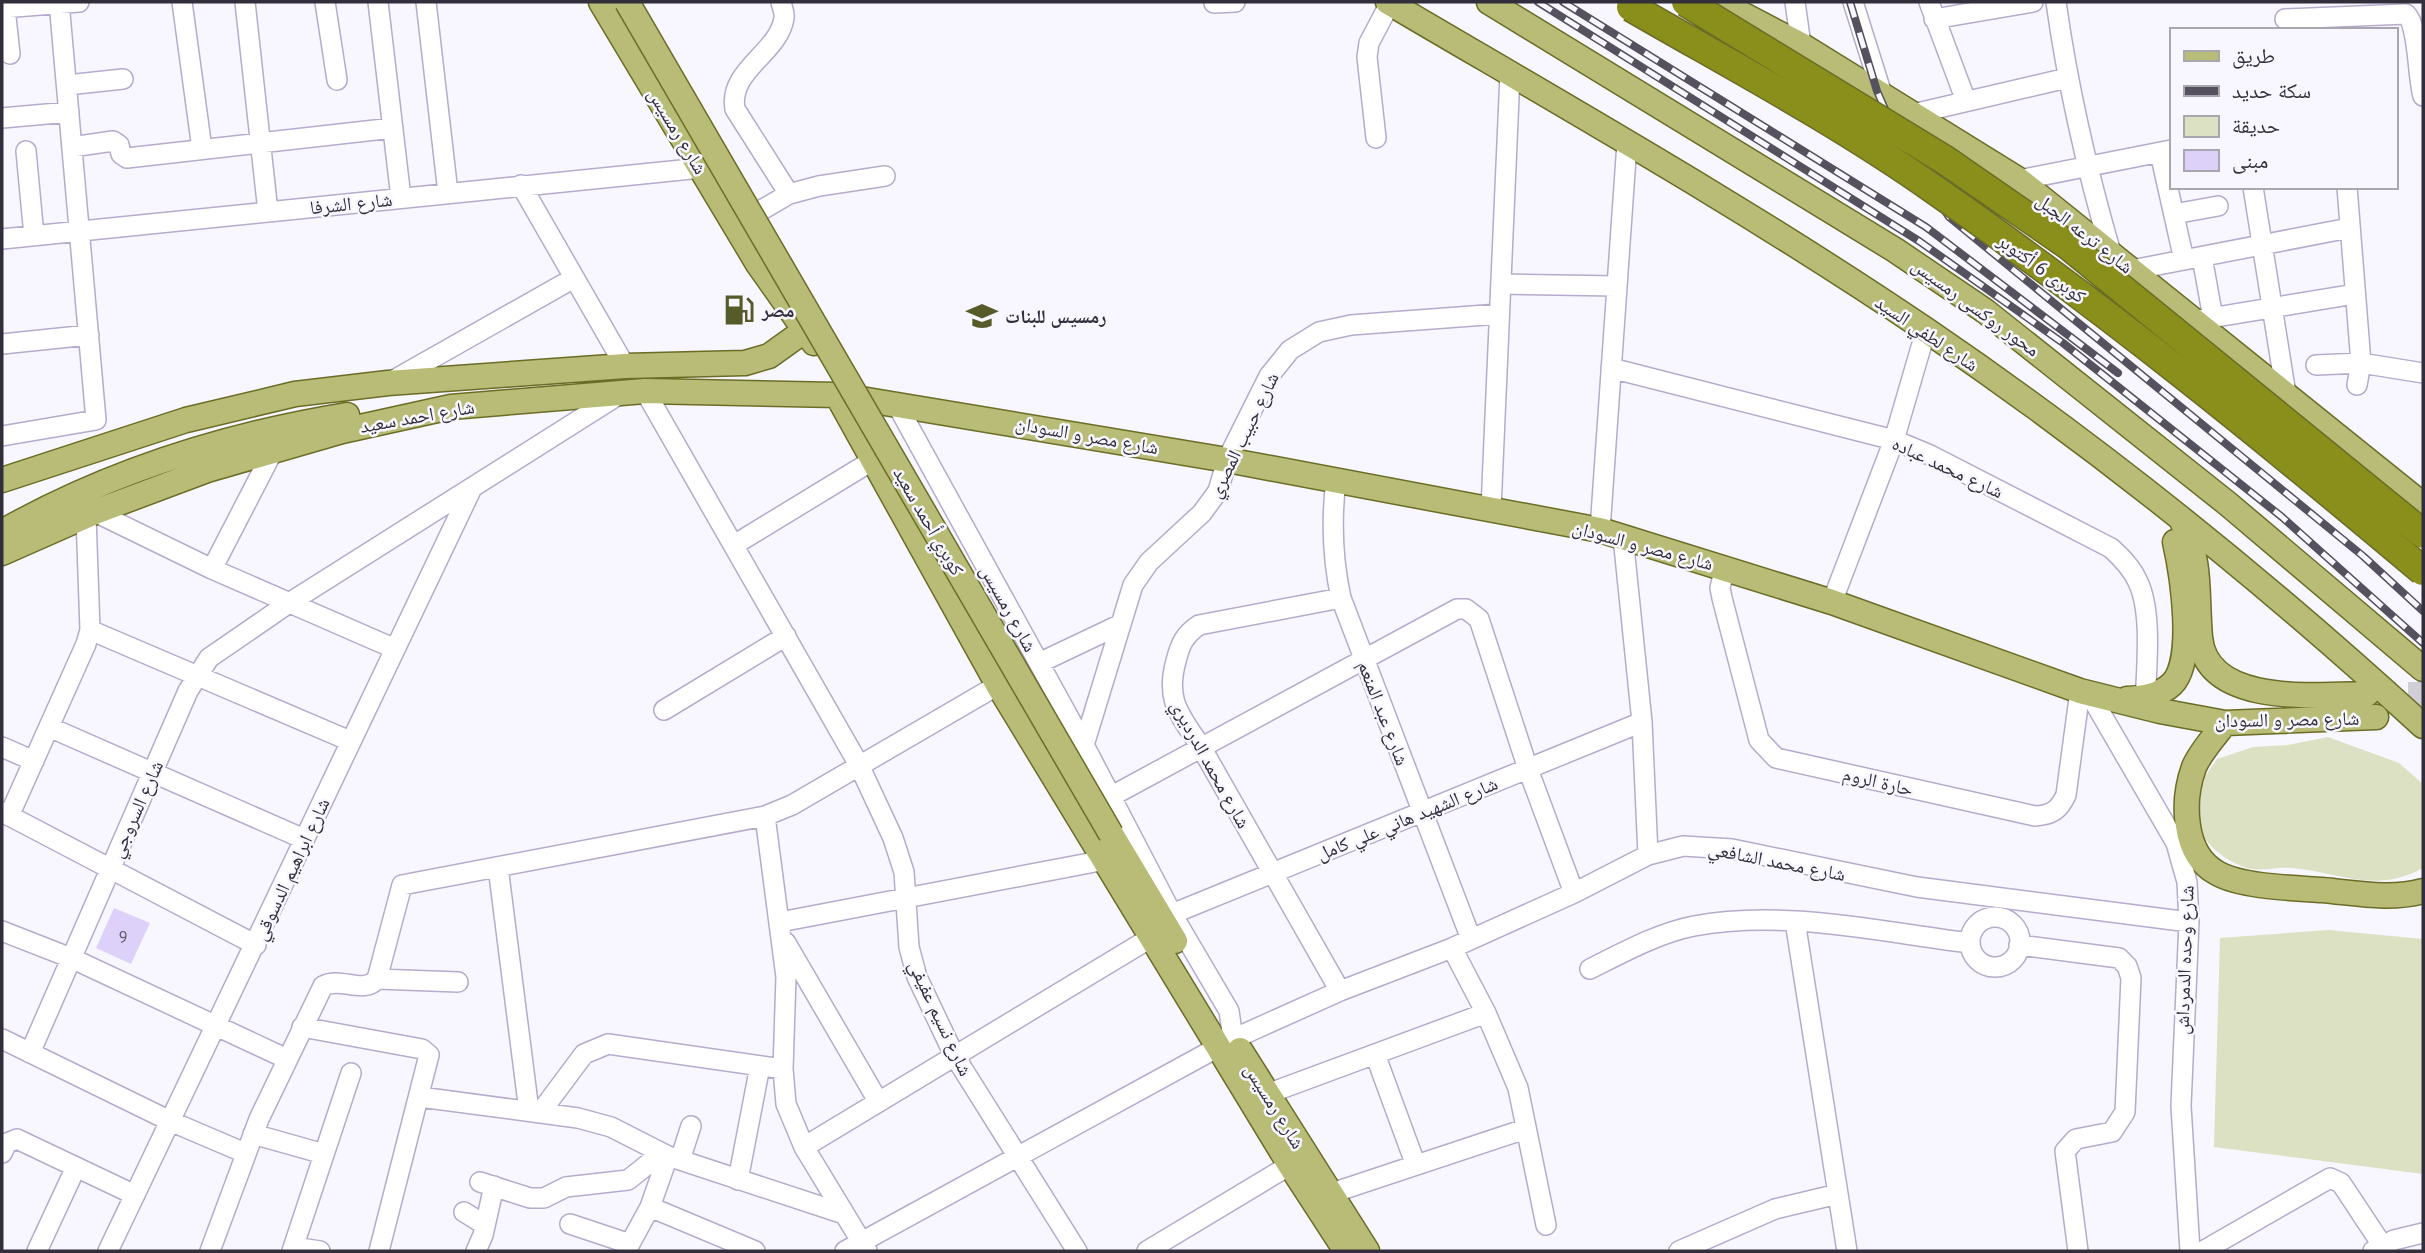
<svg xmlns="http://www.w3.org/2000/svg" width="2425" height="1253" font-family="'PT Sans','Noto Naskh Arabic',sans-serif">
  <rect width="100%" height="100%" fill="#f8f6fe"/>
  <path fill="#dde1c3" d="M2328,737L2399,763L2423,784V868C2375,894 2342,873 2293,868C2277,866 2258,873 2244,867C2223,859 2212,849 2199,831L2201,782L2217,759L2253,747L2288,745Z
    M2328,930L2423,939V1174L2214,1147L2220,938Z"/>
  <path fill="#ded1f9" d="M114,908L150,923L131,964L96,948Z"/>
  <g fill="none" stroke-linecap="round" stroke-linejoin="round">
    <path stroke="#d0ced7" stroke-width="24" stroke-dasharray="24 12" stroke-linecap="butt" d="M2372,694H2423"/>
    <g stroke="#b6abcd" stroke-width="22">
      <path id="minor" d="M182,2L202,149
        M245,2L268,212
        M325,2L337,80
        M378,2L401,198
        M426,2L448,193
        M781,2C782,7 785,13 784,18C779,53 728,70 735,109L789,194
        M1795,2L1801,45
        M1853,2L1882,94
        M1929,2L1966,101
        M2056,2C2068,88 2087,170 2111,253
        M1214,3L1235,2
        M2,8L79,2
        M5,8L10,54
        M1934,19L2033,2
        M2285,19L2406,14C2419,26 2417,76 2423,96
        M67,85L123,79
        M1913,114L2067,78
        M2,118L69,112
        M1376,138L1367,57L1369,43L1390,3
        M72,147L113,141L119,145L121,154L127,158L393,128
        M26,151L34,236
        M2160,153L2184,260
        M2019,180L2171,150
        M521,185L625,366
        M2253,187L2286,394
        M2347,187L2361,363L2357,385
        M2174,214L2218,206
        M739,223L789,194L819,186L885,176
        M2,239L701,168
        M2202,257L2213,318
        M2132,270L2349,228
        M1501,284L1617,286
        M2192,321L2355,294
        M2,344L89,335
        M2316,365L2361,363L2423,373
        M1611,368L1894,440L1930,455L2111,548C2122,558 2132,568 2138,582C2153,613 2146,672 2145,706
        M392,381L574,278
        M645,391L859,765L893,838L904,872L909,947L917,977L954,1055L1077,1251
        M896,403L1084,745L1172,914L1229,1011L1233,1039
        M2,436L96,420L59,2
        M1336,480C1331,521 1332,557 1341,598L1471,939
        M1491,509L1510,74
        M95,512L212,569L393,648
        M1600,530L1627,143
        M1623,537L1642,722L1648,855
        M734,545L875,459
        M1725,567L1720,588L1722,598L1759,740L1776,758L2035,816C2052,815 2059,810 2066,795L2080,691
        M212,569L274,449
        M1832,602L1894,440L1926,330
        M90,630L350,741
        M1039,663L1119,625
        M2089,693L2176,843L2187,882L2189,922L2181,1106L2190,1251
        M664,710L786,636
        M49,727L304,839
        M1084,745L1133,585L1149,562L1202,513L1218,491L1227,460L1269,376L1290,350L1319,332L1351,325L1499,314
        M2,747L34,761
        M1110,797L1457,609H1466L1479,619L1528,769L1574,893
        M2,812L256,945
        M9,816L86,644L90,630L86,516
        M765,816L786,977L783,1069L786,1104L804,1147L867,1251
        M498,867L529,1111
        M1172,914L1642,722
        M1970 942a25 25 0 1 1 50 0a25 25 0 1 1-50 0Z
        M1795,921L1847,1251
        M780,922L1105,860
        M2,931L71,958L287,1059
        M786,943L878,1101
        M2019,945L2119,958L2127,966L2131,978L2125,1112L2112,1132L2076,1139L2065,1151L2078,1251
        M1452,948L1486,1013L1518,1088L1546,1225
        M1590,969C1622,953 1658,933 1694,926C1784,909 1880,932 1970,943
        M377,979L402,885L765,816L792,805L998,685
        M377,979L458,982
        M1340,991L1201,747C1180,715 1165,701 1176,661C1180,645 1184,635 1199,625L1341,598
        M302,1027L422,1049L429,1055L379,1251
        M2,1039L170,1121L245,1153
        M30,1053L188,691L209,658L289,603L620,394
        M1375,1054L1415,1163
        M1267,1094L1486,1013
        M420,1097L578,1118L611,1127L668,1156L844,1214
        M540,1113L584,1054L608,1044L783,1069
        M253,1134L324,1154
        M804,1147L1152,937
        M2,1153L7,1143L17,1139L135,1195
        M680,1160L691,1126
        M738,1180L760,1066
        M480,1182L530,1198H544L566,1187L628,1180L662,1153
        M1320,1197L1525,1129
        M650,1207L755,1251
        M464,1212L485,1225
        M570,1224L630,1244
        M294,1247L320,1251
        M37,1251L76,1167
        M108,1251L472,488
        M210,1251L259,1119L323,986C340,976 364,995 377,979
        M292,1251L351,1073
        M476,1251L483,1235L494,1186
        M626,1251L650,1207L668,1156
        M845,1251L1233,1039L1340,991L1452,948L1574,893L1648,855L1683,846L1732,849L1917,887L2189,922
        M1147,1251L1290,1165
        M1679,1251L1775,1209L1838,1194
        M2203,1251L2330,1178L2341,1183L2386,1251
        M2373,1251L2394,1240L2423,1233"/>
    </g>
    <g stroke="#6b6d26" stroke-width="27">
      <path id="major" d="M601,2L758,264L814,343
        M1388,2C1568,108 1752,212 1926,330C2101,449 2267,583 2423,726
        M1489,2L1895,250L1985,311L2228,504L2423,669
        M1719,2L1801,45L2019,180L2423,505
        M837,395L998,685L1290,1165L1346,1251
        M2,480L186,420L295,394L388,383L625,366L745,363L769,356L804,331
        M2182,521C2202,565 2196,591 2200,637C2206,707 2318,695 2367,694
        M2,532C110,471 225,435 347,415
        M2,553L95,512L207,470L342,431L451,407L645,391L837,395L1227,460L1600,530L1832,602L2080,691L2160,711L2225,723L2376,717
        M2127,699C2144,698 2159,696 2172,684C2196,660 2182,573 2175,542
        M2225,723C2215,736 2201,751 2194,767C2182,800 2182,854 2217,873C2242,887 2293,888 2322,890C2356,893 2390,900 2423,891
        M1111,834L1175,941
        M1240,1050L1367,1251"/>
    </g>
    <use href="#minor" stroke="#fff" stroke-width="19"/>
    <use href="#major" stroke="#b8bc76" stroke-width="24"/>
    <g stroke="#55515e" stroke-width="8">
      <path id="rail" d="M1538,2L1919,241L2063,343L2282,517L2423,643
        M1563,2L1926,227L2118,373
        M1850,2L1877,91L1899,141L1949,217L2363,556L2423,611"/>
    </g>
    <use href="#rail" stroke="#f8f6fe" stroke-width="5" stroke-dasharray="16" stroke-linecap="butt"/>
    <g stroke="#6b6d26" stroke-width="27" stroke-linecap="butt">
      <path id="major-bridge" d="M627,2L1111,834"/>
    </g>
    <g stroke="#6b6d26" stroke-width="31" stroke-linecap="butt">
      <path id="highway-bridge" d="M1686,2L1945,160L2068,245L2423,534
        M1631,7C1733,66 1839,122 1935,190C2105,308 2265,438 2423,571"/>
    </g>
    <use href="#major-bridge" stroke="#b8bc76" stroke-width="24"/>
    <use href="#highway-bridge" stroke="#898f1a" stroke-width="28"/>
  </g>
  <defs>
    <g id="fuel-bare" transform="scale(2.415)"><path d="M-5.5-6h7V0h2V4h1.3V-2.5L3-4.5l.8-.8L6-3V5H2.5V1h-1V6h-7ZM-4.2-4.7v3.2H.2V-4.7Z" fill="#575b29" stroke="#f8f6fe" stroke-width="2.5" paint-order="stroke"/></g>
    <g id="school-bare" transform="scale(2.415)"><path d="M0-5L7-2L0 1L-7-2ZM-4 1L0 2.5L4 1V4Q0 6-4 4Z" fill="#575b29" stroke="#f8f6fe" stroke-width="2.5" paint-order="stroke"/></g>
  </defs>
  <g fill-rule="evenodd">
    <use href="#fuel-bare" x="739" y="310"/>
    <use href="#school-bare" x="982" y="316"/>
  </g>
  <g text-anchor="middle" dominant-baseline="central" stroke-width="5" stroke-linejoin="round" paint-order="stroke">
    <g font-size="16" fill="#5d576a">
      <text x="123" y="936">9</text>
    </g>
    <g font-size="19" fill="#322e3b" stroke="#f8f6fe">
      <text transform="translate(678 131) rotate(59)">شارع رمسيس</text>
      <text transform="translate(351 203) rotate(-6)">شارع الشرفا</text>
      <text transform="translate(2085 233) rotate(38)">شارع ترعه الجبل</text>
      <text transform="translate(2042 268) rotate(36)">كوبرى 6 أكتوبر</text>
      <text transform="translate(1976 307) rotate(36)">محور روكسى رمسيس</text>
      <text transform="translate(1927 333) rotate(34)">شارع لطفي السيد</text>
      <text transform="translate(417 416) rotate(-10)">شارع احمد سعيد</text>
      <text transform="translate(1087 435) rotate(10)">شارع مصر و السودان</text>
      <text transform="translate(1243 435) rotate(-64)">شارع حبيب المصري</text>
      <text transform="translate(1948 467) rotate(25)">شارع محمد عباده</text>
      <text transform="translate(929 521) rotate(60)">كوبري أحمد سعيد</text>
      <text transform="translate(1643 545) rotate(15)">شارع مصر و السودان</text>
      <text transform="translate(1009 608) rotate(61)">شارع رمسيس</text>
      <text transform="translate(1384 713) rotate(69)">شارع عبد المنعم</text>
      <text transform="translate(2287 719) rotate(-1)">شارع مصر و السودان</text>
      <text transform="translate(1211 764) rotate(61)">شارع محمد الدرديري</text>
      <text transform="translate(1878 781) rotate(13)">حارة الروم</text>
      <text transform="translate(136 809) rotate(-66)">شارع السروجي</text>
      <text transform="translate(1407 818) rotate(-22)">شارع الشهيد هاني علي كامل</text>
      <text transform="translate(1777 861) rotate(11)">شارع محمد الشافعي</text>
      <text transform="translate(291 869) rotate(-65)">شارع ابراهيم الدسوقي</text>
      <text transform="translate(2184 960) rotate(-88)">شارع وحده الدمرداش</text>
      <text transform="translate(941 1018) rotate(65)">شارع نسيم عفيفي</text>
      <text transform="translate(1275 1106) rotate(58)">شارع رمسيس</text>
    </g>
    <g font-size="19" font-weight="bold" fill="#322e3b" stroke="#f8f6fe" text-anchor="start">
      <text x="762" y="310">مصر</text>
      <text x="1005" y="316">رمسيس للبنات</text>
    </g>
  </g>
  <rect width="2425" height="1253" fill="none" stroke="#322e3b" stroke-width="7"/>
  <rect x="2170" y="28" width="228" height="161" fill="#f8f6fe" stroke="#a9a6b0" stroke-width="2"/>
  <rect x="2184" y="51" width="35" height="10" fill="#b8bc76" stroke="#a9a6b0" stroke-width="2"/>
  <text x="2232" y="63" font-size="21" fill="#322e3b">طريق</text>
  <rect x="2184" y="86" width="35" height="10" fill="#55515e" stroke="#a9a6b0" stroke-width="2"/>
  <text x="2232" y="98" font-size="21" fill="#322e3b">سكة حديد</text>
  <rect x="2184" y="116" width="35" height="21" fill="#dde1c3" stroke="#a9a6b0" stroke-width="2"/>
  <text x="2232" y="133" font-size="21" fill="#322e3b">حديقة</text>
  <rect x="2184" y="150" width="35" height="21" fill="#ded1f9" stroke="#a9a6b0" stroke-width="2"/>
  <text x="2232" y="168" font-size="21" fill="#322e3b">مبنى</text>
</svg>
